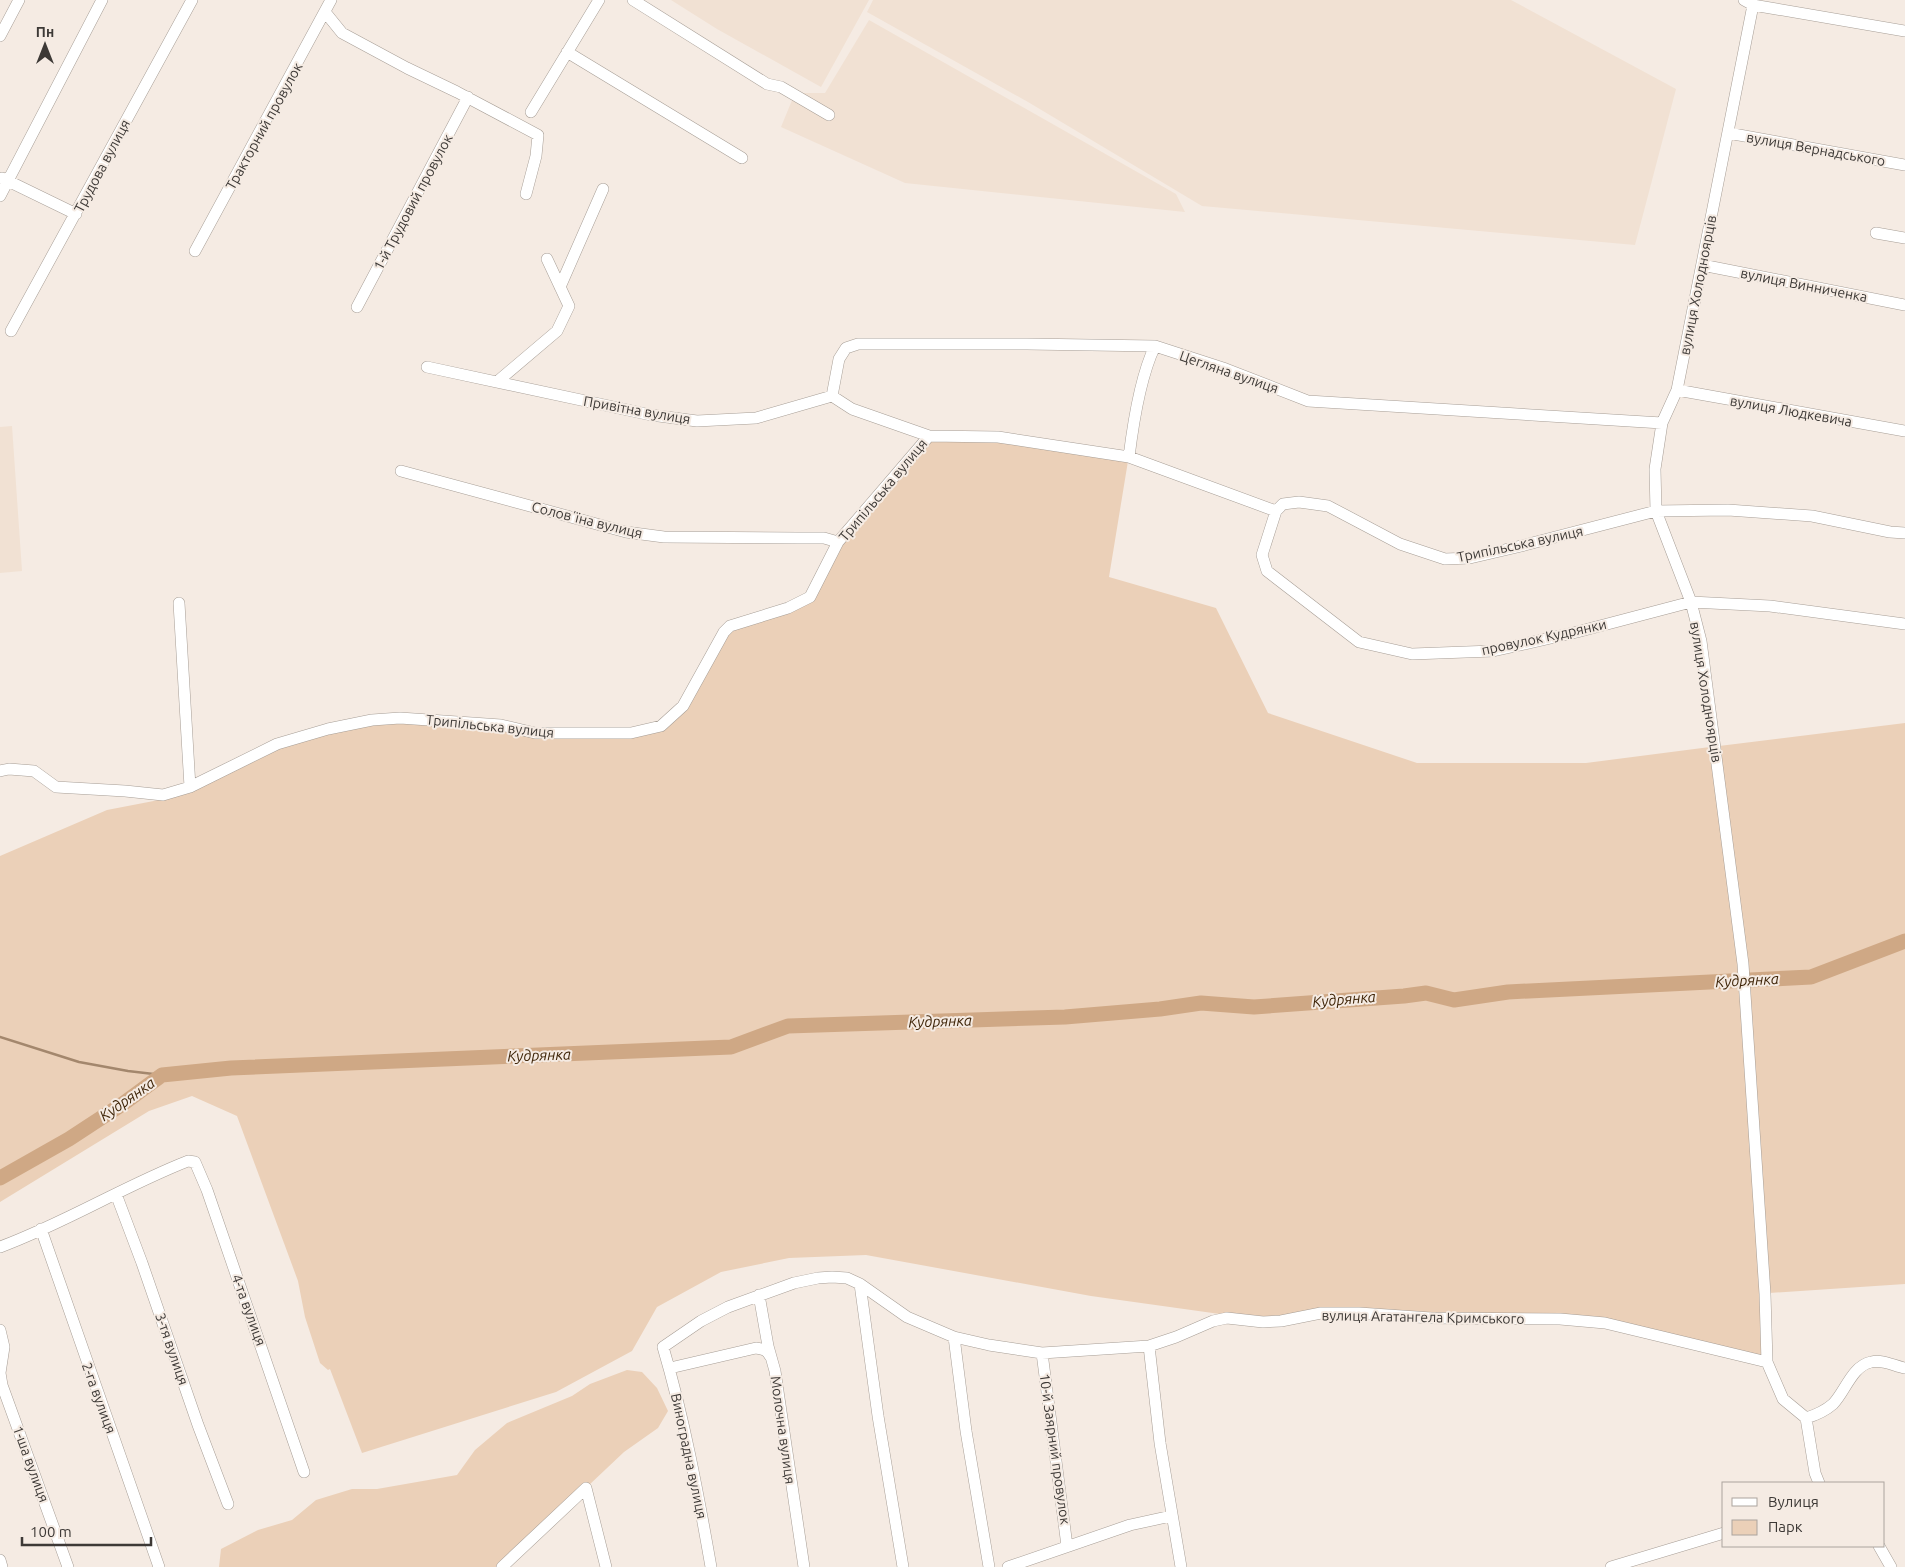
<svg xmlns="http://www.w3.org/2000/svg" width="1905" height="1567" font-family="Ubuntu,sans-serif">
  <rect width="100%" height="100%" fill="#f5ebe3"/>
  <path fill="#f1e1d3" d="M671,0H869L821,87L717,29Z
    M873,0H1511L1676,89L1635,245L1202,206L1028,102L867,12Z
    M869,20L1176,194L1185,212L905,183L781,127L795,93H825Z
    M12,426L22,571L0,573V427Z"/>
  <path fill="#ebd0b8" d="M931,440H998L1128,461L1109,577L1216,608L1268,713L1417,763H1586L1710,747L1738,965L1762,1295L1763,1358L1560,1317L1281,1318L1227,1315L1091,1296L866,1255L789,1258L721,1272L657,1307L632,1351L556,1392L362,1453L330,1369L328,1370L320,1363L305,1317L298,1281L237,1116L192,1096L149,1111L0,1202V856L107,810L164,799L278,748L329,733L372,724L400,721L501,729H663L727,634L733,629L813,600L841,544Z
    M1905,723V1284L1769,1293L1719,746Z
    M627,1370L642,1372L657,1388L668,1411L658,1428L624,1452L516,1554L500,1567H219L221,1549L258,1530L292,1520L316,1500L352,1489H377L457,1475L475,1450L507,1423L572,1396L590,1384Z"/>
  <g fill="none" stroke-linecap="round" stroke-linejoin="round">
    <path stroke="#a3876d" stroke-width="2.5" d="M0,1037L79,1062L128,1071L162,1075"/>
    <path stroke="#cfa885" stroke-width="15" d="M0,1178L69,1139L124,1103L162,1075L231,1068L731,1047L788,1026L1065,1017L1160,1009L1201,1003L1254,1007L1404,996L1426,993L1454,1000L1508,992L1811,977L1905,941"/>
    <g stroke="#a79e96" stroke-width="12">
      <path id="minor" d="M633,0L767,84L781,87L829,115
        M1744,0L1753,5L1905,31
        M1753,5L1677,390L1662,423L1655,469L1656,511L1691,602L1701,641L1743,964L1765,1294L1767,1362L1783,1399L1806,1418L1815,1473L1819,1483
        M325,12L342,33L407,68L457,92L538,135L536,156L526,194
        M0,36L19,0
        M567,52L742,158
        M531,112L599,0
        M1728,133L1905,165
        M2,178L76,214
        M0,196L102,0
        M1876,233L1905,238
        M195,251L331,0
        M1702,265L1905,305
        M560,287L603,189
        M357,307L468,97
        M11,331L192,0
        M427,367L651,415L697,421L756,418L832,396L852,409L929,436
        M498,381L557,331L569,306L547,259
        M1677,390L1905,431
        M832,396L839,359L846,348L858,344H1027L1155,346L1226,369L1308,401L1662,423
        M1129,457C1133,424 1141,375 1155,346
        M401,471L626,532L664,537L798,538H824L838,542
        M1276,511L1262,555L1267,571L1359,642L1412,654L1493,651L1577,632L1691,602L1770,606L1905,624
        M179,603L190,787
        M0,771L9,769L34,771L56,787L125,791L163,795L190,787L277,744L328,729L372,720L400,718L501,725L535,733H631L661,726L683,706L724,632L730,626L788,608L810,597L838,542L929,436L998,437L1129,457L1276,511L1283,504L1299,502L1328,506L1400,544L1445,559L1470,558L1525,545L1656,511L1728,510L1812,516L1890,532L1905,533
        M116,1194L142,1263L198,1425L228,1504
        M41,1229L159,1567
        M0,1247C65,1223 124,1186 188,1161L195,1162L207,1190L304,1472
        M860,1284L878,1416L903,1567
        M759,1295L768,1346L775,1371L804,1567
        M0,1330L4,1347L0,1373L2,1385L68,1567
        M954,1337L966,1431L989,1567
        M1149,1346L1160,1443L1181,1567
        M1042,1353L1067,1546
        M670,1368L756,1348C763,1349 767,1350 770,1356
        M1806,1418C1816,1415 1825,1411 1833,1404C1845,1392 1852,1366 1871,1362C1883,1359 1894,1366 1905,1368
        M1879,1546L1891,1567
        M0,1560L2,1567
        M502,1567L586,1488L606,1567
        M711,1567C698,1493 684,1418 663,1347L701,1321L728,1307L794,1283L818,1278L832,1277L847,1278L860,1284L907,1317L954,1337L989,1345L1042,1353L1149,1346L1176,1337L1213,1321L1227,1318L1263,1322L1281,1321L1321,1313H1359L1431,1318L1560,1319L1605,1323L1767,1362
        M1008,1567L1130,1525L1171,1516
        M1611,1567L1724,1533"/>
    </g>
    <use href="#minor" stroke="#fff" stroke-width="11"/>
  </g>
  <g text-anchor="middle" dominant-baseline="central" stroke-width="4" stroke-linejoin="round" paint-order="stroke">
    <g font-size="14" fill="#3d3936" stroke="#f5ebe3">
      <text transform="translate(264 126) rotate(-61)">Тракторний провулок</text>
      <text transform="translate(1816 149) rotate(10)">вулиця Вернадського</text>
      <text transform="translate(102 166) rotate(-62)">Трудова вулиця</text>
      <text transform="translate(413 202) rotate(-62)">1-й Трудовий провулок</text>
      <text transform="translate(1698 285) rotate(-79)">вулиця Холодноярців</text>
      <text transform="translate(1804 285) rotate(11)">вулиця Винниченка</text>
      <text transform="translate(1229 372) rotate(19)">Цегляна вулиця</text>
      <text transform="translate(637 410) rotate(10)">Привітна вулиця</text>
      <text transform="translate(1791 411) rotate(10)">вулиця Людкевича</text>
      <text transform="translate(883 490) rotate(-50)">Трипільська вулиця</text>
      <text transform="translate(587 520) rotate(14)">Соловʼїна вулиця</text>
      <text transform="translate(1520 544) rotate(-12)">Трипільська вулиця</text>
      <text transform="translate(1544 637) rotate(-12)">провулок Кудрянки</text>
      <text transform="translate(1706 692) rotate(81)">вулиця Холодноярців</text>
      <text transform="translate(490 726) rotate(6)">Трипільська вулиця</text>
      <text transform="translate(249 1310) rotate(70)">4-та вулиця</text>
      <text transform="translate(1423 1317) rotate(1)">вулиця Агатангела Кримського</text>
      <text transform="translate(172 1349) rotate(71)">3-тя вулиця</text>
      <text transform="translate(99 1398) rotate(70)">2-га вулиця</text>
      <text transform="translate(783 1430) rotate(82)">Молочна вулиця</text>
      <text transform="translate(1055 1449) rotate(82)">10-й Заярний провулок</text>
      <text transform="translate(689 1456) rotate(78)">Виноградна вулиця</text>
      <text transform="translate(31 1464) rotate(70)">1-ша вулиця</text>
    </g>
    <g font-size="15" font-style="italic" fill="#3f2508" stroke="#f5ebe3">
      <text transform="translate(1747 980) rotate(-3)">Кудрянка</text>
      <text transform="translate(1344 999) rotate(-5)">Кудрянка</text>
      <text transform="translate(940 1021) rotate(-2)">Кудрянка</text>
      <text transform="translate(539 1055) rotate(-2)">Кудрянка</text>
      <text transform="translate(127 1099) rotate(-35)">Кудрянка</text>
    </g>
  </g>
  <rect x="1722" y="1482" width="162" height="65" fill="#f5ebe3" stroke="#aba49e"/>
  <rect x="1732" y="1498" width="25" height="8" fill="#ffffff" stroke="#aba49e"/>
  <text x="1768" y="1507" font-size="15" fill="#3d3936">Вулиця</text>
  <rect x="1732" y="1520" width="25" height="15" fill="#ebd0b8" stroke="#aba49e"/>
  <text x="1768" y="1532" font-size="15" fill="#3d3936">Парк</text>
  <g transform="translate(45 45)" stroke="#f5ebe3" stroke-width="4" paint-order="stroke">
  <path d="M0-4L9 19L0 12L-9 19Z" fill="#3d3936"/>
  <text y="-8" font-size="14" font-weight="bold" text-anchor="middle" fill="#3d3936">Пн</text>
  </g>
  <path d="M22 1537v8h129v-8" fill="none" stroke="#3d3936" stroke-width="2.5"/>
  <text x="30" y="1537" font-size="15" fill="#3d3936" stroke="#f5ebe3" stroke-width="4" paint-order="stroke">100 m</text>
</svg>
